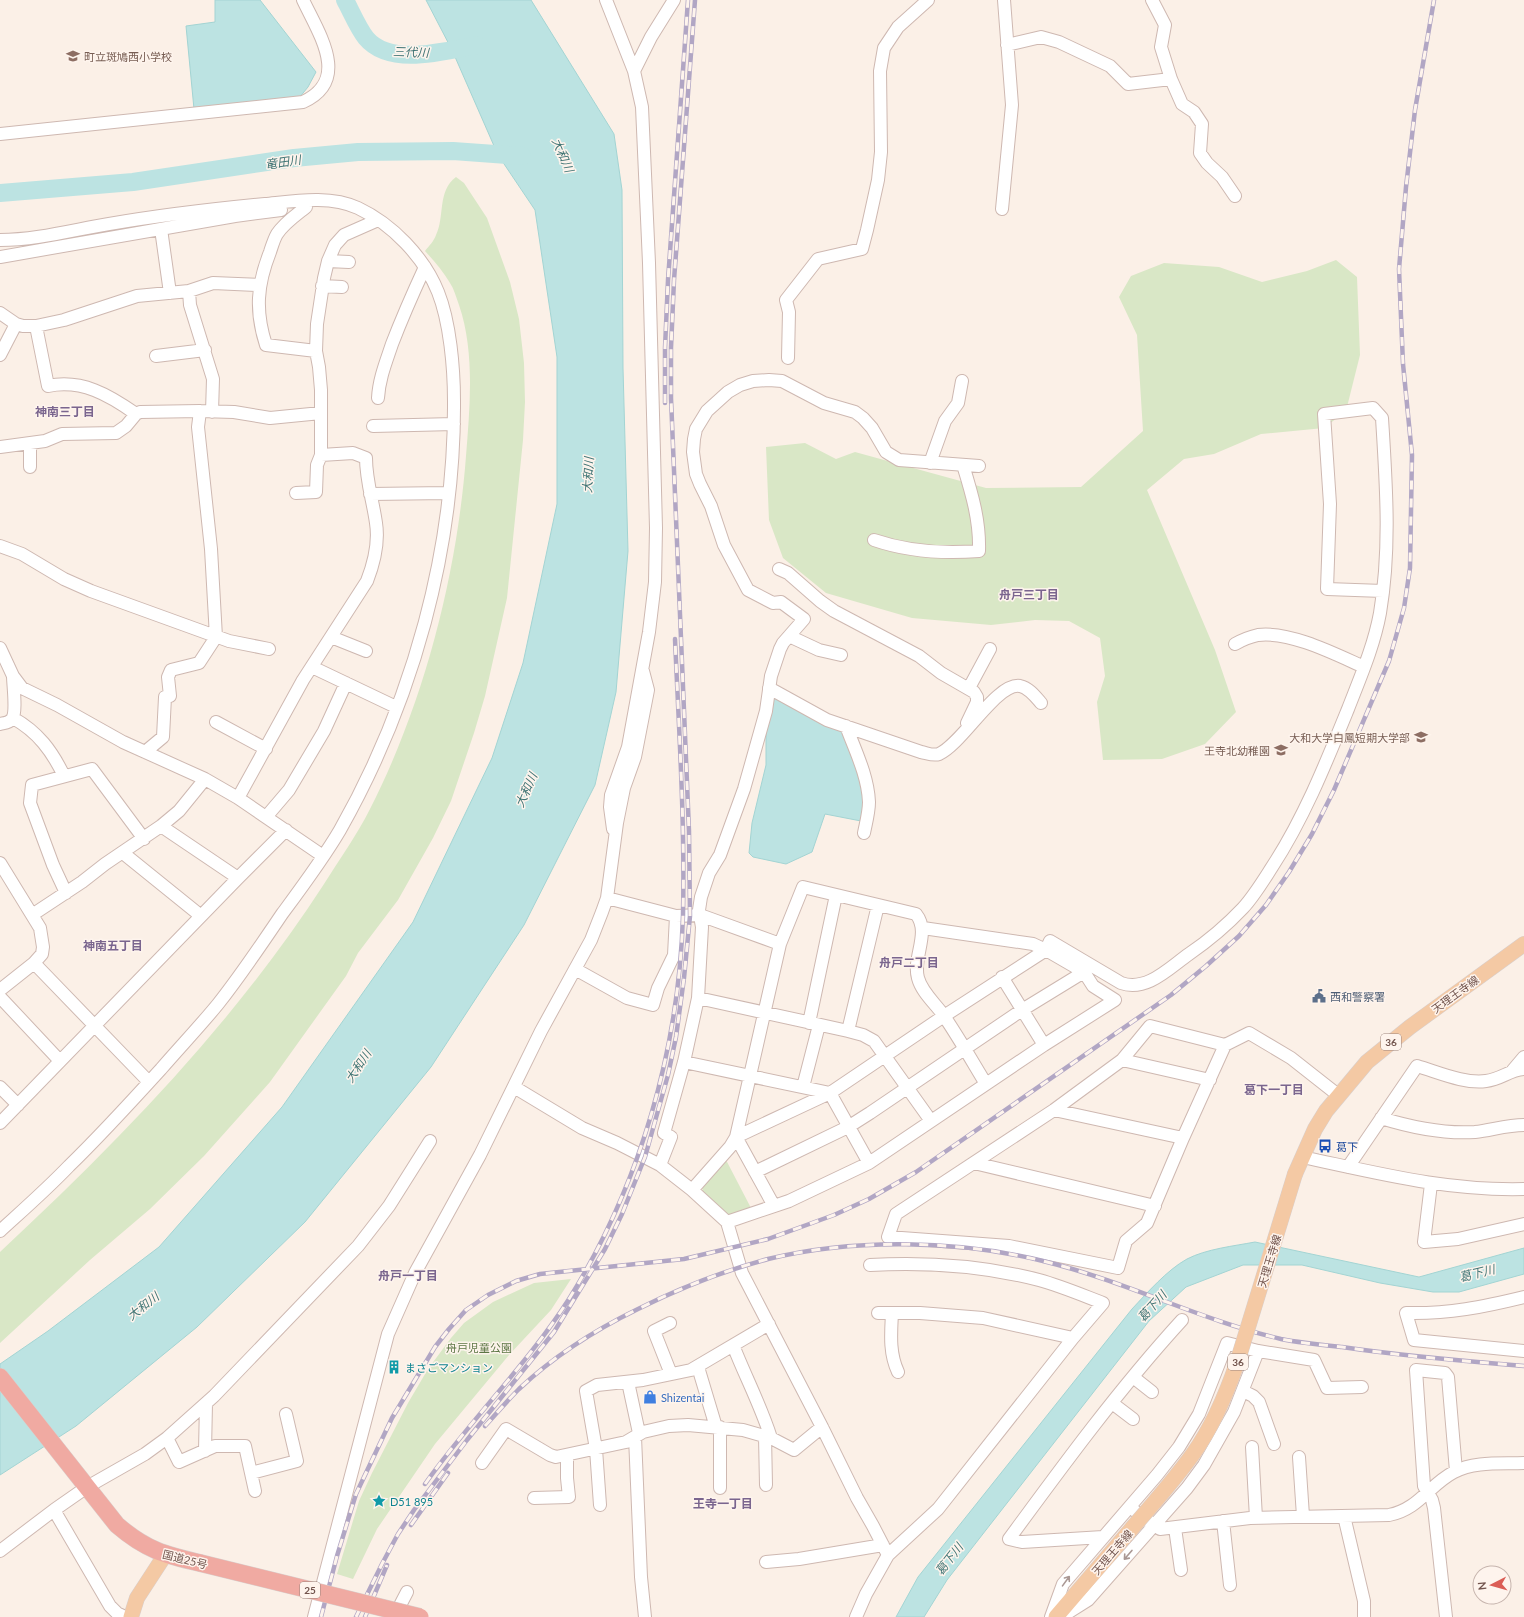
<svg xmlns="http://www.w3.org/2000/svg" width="1524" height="1617" font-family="Lato,'Noto Sans JP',sans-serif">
  <rect width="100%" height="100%" fill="#fbf0e7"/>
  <path fill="#d9e7c6" d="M456,177L464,183L487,218L510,282L519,319L524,363L525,402L523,440L507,598L485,696L474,733L451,801L433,838L398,900L358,953L346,976L270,1082L204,1156L150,1209L90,1260L0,1343V1252C120,1140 234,1023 324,884C339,860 357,835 370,809C424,703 457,575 466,456C470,406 475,352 459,305C456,297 454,289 450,283C443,271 434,261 425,251C429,246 434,241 436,235C445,217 437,191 456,177Z
    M1336,260L1357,277L1360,355L1346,411L1324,428L1261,434L1214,454L1184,459L1147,490L1215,650L1236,712L1205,744L1162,759L1103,760L1097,702L1105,676L1100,638L1069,621L1035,620L991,625L912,618L826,593L783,558L769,520L766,447L805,443L836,459L855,452L986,488L1081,487L1143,431L1137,335L1119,297L1131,276L1164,263L1219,267L1262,282L1307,271Z
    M725,1158L751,1208L731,1217L703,1193L702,1184Z
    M571,1279L551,1310L509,1355L435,1444L377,1529L353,1579L337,1574L359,1501L372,1473L408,1403L428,1369L451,1338L464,1323L493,1302L534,1283Z"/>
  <path fill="#bce3e2" stroke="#a3d4d3" d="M215,0H260L316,72L308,87L299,98L194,109L186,26L215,22Z
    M426,0H531L614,134L622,190L623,368L628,551L616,692L595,785L524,925L431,1067L305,1222L197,1327L76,1426L0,1475V1364L48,1331L159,1247L282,1107L413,922L492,758L523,663L557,504V357L535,210L498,155L452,50Z
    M776,696L843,730L858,767L865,802L861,821L825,814L812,852L786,864L753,857L749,853L752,823L766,765V729L772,697Z
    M1255,1242L1419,1277L1524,1248V1274L1459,1292H1433L1380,1283L1302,1265H1243L1186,1287L1149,1321L947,1580L924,1617H896L918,1577L1132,1309C1147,1293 1167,1270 1187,1259C1206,1249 1234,1246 1255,1242Z"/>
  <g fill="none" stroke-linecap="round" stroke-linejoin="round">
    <path stroke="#bce3e2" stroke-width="18" d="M345,0C351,11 358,28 366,38C390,67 445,51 477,45
      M0,193L133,182L294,158L358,152L453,151L522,156"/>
    <g stroke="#ceb8b1" stroke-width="14">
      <path id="minor" d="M606,0L634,71L642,107L649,263L656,528L655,582L649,632L628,747L611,795L610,807L613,829
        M1152,0L1165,25L1161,47L1171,79L1182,104L1194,112L1202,124L1200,153L1207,163L1222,177L1235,196
        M1007,45L1041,37L1059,42L1110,66L1128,84L1171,79
        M634,71L651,37L674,0
        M0,134L303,102C351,80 319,34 303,0
        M306,207C296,215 284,223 277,234C274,239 272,246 270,252C257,285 255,311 266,345L316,351
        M1002,209L1012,105L1004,0
        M161,229L170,293
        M0,240C36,240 73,230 109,224C161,215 213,209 265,204C295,201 330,195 358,208C392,224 424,257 438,292C450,322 454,368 454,401C455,549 413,701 340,830C323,859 302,887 282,914C261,945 241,975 218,1004C200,1026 180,1047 161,1069C131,1102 101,1135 69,1166C47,1189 23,1210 0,1231
        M0,257L235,216L281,210
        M328,261L349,262
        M322,286L342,287
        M189,291L190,305L213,379L212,412
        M0,313L16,324L23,326H36L64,320L137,296L189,291L213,283L259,285
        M36,326L48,386C82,379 109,395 136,414
        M0,355L16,324
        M156,356L205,350
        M788,358L789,312L786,300L818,259L862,249L867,230L878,180L881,152L880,71L884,48L898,27L928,0
        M378,398C379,379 386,362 392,344C402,318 413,293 425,267
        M373,426L454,424
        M30,443V467
        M0,447L45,441L62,434L116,433L126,426L136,414L140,412L200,411L234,412L270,418L321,413
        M930,463L945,421L958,403L962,381
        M296,493L316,492L317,465L321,455
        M370,494L448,493
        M874,540C909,552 942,554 979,551C980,521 972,494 963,465
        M0,546L22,554L64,579L91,591L229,641L269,649
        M779,569L788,573L820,601L834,611L919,656L941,673L974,692L977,697V702L967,723
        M789,636L819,650L841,655
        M331,637L366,651
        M1235,644C1242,640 1249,637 1258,635C1290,631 1335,654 1364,667
        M0,648L13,676L22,688L57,705L123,742L205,779L238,798L323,856
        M312,667L396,707
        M769,688L827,720L921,752C927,753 933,756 939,754C962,744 997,682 1020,686C1029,688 1035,696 1041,703
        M969,688L990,649
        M13,718C38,732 52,751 64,776
        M216,722L266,749
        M0,724C4,723 9,723 12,719C17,712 13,685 13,676
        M846,726C855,750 868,776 869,802C869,812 866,823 864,833
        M145,752L163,737L165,697L170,696L168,677L171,670L199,663L216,637L211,549L198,427L200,411
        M238,798L303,680L367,581C374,563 379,542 376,523C373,501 366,481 366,458L353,453L321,455V390L319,367L316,351L317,324L324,278L328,261L335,245L344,235L378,220
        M266,817L289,790L324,731L346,683
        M161,826L238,878
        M123,853L201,916
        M0,863L40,928L43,947L42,954L34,963L0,990
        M66,893L53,865L30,803L32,785L92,769L144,839
        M607,898L676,916L700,915L780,944
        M32,915L82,882L105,864L161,826L179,811L205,779
        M34,963L149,1082
        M575,969L627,998L653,1005L658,988L674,955L676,916
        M1002,977L1044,1045
        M0,997L60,1061
        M698,998L848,1031L863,1035L874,1041L931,1121
        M809,1023L836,895
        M848,1031L878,905
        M1225,1045L1183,1138L1147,1223L1126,1241L1118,1268L1009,1246L888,1237L896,1214L1054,1110L1122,1060L1150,1026L1225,1045L1249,1033L1291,1058L1338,1095
        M1122,1060L1210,1080
        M684,1062L830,1093L869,1163
        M1513,1070L1524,1057
        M0,1087L18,1105
        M514,1087L582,1128L617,1143L660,1165L692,1190L727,1222L742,1273L822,1427L857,1498L873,1526L888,1555
        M803,1087L819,1025
        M1054,1110L1183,1138
        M1381,1118C1410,1127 1445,1134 1475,1132C1492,1130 1507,1125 1524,1125
        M0,1123L238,878L286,830
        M1302,1157C1378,1173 1445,1191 1524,1189
        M974,1163L1155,1206
        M660,1165L671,1137L664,1133L684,1062L698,998L702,927L699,910L701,897L709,873L720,855L744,789L766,711L771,676L780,649L783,643L804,619L781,602L773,603L748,590L724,545L711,506L700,484L696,474L693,452L694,439L696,429L707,411L728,392L740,385L753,381L769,380L782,381L824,403L855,412L863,418L872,428L886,452L899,460L979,466
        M1348,1167L1417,1066C1438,1072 1464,1084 1486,1081C1502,1079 1509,1070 1524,1069
        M755,1172L848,1127L870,1113L1022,1010L1084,972
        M1431,1184L1424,1242L1458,1239L1524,1224
        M692,1190L730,1147L736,1137L780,944L803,887L916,914C931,933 912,957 918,978C922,993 936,1004 944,1016C959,1038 972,1061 986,1084
        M774,1206L736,1137L830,1093L944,1016L1046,950L1050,941L1121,983C1147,992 1169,968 1189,954C1208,941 1227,925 1243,908C1254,896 1263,881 1272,867C1304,818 1326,763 1348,709C1360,678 1374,646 1380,613C1391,548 1386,483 1382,418L1373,408L1324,414L1330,504L1327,589L1383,591
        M727,1222L789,1201L869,1163L1044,1045L1115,1000L1093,986L1084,972L1046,950L1033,944L923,928
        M1524,1297C1483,1307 1449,1314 1406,1313L1414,1340L1524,1351
        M878,1313H920L983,1318L1073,1338
        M892,1313C891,1333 889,1353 898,1372
        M670,1323L654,1331L671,1374
        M733,1345C745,1376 761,1406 771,1438
        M698,1367L716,1427
        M1133,1377L1152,1392
        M628,1382L639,1433
        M1243,1391L1253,1396L1259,1402L1274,1444
        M1112,1403L1133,1419
        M720,1427V1488
        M765,1436L766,1485
        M635,1437L641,1577L645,1617
        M167,1438L179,1462L215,1446H245L255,1491
        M1252,1447L1256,1518
        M205,1451L206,1403
        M1299,1457L1303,1516
        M482,1463L506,1429L550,1455L556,1457L626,1442L643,1432L669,1426L688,1425L743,1430L771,1438L794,1450L822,1427
        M251,1473L297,1461L286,1414
        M534,1498L569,1497L567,1478V1455
        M600,1505L596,1449L586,1391L597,1385L643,1380L691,1370L769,1324
        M54,1510L110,1606L117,1613L125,1617
        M1135,1511L1160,1529L1250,1518L1389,1515C1419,1509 1429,1485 1454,1472C1474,1461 1502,1464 1524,1463
        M1344,1516L1364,1601V1617
        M1223,1521L1230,1585
        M1175,1528L1181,1570
        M1103,1537L1022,1542L1009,1539C1064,1464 1119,1389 1182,1320
        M0,1551L54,1510L87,1487L145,1454L167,1438L214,1396L358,1246L389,1206L430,1141
        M766,1562L799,1559L883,1545
        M314,1617L388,1334L415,1273L480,1155L541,1031L591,940L602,912L607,898L617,823L624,788L635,757L648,690L643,671
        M394,1617L407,1592
        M856,1617L866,1594L888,1555L938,1509L1073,1338L1103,1303C1082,1295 1061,1286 1039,1280C985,1266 925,1262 870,1265
        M1051,1617L1063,1584L1157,1475L1179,1447L1199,1414L1227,1343L1258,1351L1314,1360L1327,1388L1362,1387
        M1061,1617L1088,1600L1187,1488L1204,1465L1234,1412L1258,1351
        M1446,1617L1434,1508L1432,1500L1424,1486L1416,1370L1445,1373L1448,1377L1456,1471"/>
    </g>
    <g stroke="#d8cfcd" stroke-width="16">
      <path id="major" d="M1295,1174L1315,1129L1326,1111L1367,1062L1410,1027L1524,944
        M131,1617L137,1598L165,1555
        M1056,1617L1133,1527"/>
    </g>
    <g stroke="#d8cfcd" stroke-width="18">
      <path id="highway" d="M0,1377L117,1525C146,1550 165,1555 200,1563"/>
    </g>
    <use href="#minor" stroke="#fff" stroke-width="12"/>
    <use href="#major" stroke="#f4c9a4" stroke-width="15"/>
    <use href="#highway" stroke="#f0aaa2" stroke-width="17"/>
    <g stroke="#b1a6c4" stroke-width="4.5">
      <path id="rail" d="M665,403V348L668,280L688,0
        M485,1426C496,1414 507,1401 519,1389C554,1356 595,1330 638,1309C680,1288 723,1271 768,1259C854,1238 958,1240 1043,1261C1125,1281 1200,1320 1281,1339C1301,1343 1322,1345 1342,1347C1402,1356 1463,1361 1524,1366
        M425,1484C470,1420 527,1365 569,1299C640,1185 679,1050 683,915C685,823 679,731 675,639
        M411,1525L448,1473
        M321,1617L337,1556L356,1494L392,1418L435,1347L449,1329L466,1310L488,1295L516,1281L540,1274L684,1259L768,1239L834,1215L869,1199L916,1172L1171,995L1206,966L1239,936L1266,905L1289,872L1312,834L1334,790L1389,661L1404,608L1410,568L1412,455L1403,364L1399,269L1406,187L1415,110L1434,0
        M356,1617L382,1564L398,1534L414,1510L467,1440L554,1332L605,1249L622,1214L645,1157L668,1075L676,1037L684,978L690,916L689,831L671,398V348L674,280L695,0
        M365,1617L387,1565"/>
    </g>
    <use href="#rail" stroke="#fef4ed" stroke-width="3" stroke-dasharray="9" stroke-linecap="butt"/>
    <g stroke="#d8cfcd" stroke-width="16" stroke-linecap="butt">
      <path id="major-bridge" d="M1133,1527C1154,1503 1175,1479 1193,1454C1213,1426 1226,1395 1237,1363L1295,1174"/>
    </g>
    <g stroke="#d8cfcd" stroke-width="18" stroke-linecap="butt">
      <path id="highway-bridge" d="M200,1563L420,1617"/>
    </g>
    <use href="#major-bridge" stroke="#f4c9a4" stroke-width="15"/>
    <use href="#highway-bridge" stroke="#f0aaa2" stroke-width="17"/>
  </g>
  <defs><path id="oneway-shaft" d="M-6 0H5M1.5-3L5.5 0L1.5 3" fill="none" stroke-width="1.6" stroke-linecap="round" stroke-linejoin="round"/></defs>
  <g stroke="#aa9894">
    <use href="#oneway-shaft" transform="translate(1128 1555) rotate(131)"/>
    <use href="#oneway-shaft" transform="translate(1066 1581) rotate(-54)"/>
  </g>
  <defs>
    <g id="school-bare" transform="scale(1.08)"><path d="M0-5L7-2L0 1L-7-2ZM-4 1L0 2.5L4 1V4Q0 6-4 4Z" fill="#8d6e63" stroke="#fef4ed" stroke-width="2.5" paint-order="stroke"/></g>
    <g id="university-bare" transform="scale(1.08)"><path d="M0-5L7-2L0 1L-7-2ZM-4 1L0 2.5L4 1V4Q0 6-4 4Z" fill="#8d6e63" stroke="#fef4ed" stroke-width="2.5" paint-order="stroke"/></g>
    <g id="civic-bare" transform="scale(1.08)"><path d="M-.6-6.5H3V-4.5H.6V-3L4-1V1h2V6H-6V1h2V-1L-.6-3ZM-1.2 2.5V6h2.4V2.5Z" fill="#5c6f8a" stroke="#fef4ed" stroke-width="2.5" paint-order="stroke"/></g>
    <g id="bus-bare" transform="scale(1.08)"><path d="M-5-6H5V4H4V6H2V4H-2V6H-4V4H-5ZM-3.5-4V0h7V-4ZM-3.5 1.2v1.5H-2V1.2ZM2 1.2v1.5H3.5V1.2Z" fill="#1a4fb4" stroke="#fef4ed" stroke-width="2.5" paint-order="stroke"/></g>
    <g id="building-bare" transform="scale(1.08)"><path d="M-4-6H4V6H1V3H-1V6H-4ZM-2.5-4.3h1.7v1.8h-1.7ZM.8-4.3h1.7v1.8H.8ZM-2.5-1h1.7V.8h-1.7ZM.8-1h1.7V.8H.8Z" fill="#0f9aa8" stroke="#fef4ed" stroke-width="2.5" paint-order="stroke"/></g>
    <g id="shop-bare" transform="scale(1.08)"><path d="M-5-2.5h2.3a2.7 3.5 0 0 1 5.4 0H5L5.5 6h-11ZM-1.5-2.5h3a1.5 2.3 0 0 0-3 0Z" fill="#3f7fe0" stroke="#fef4ed" stroke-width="2.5" paint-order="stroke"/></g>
    <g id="sight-bare" transform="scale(1.08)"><path d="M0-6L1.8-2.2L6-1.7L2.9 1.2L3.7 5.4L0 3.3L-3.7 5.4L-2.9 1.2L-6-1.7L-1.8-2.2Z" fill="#0f9aa8" stroke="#fef4ed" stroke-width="2.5" paint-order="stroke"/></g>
  </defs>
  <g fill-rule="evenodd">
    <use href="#school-bare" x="73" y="56"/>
    <use href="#university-bare" x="1421" y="737"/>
    <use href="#school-bare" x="1281" y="750"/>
    <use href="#civic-bare" x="1319" y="996"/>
    <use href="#bus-bare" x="1325" y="1146"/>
    <use href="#building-bare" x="394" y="1367"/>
    <use href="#shop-bare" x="650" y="1397"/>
    <use href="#sight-bare" x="379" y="1501"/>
  </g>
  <g text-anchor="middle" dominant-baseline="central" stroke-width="3" stroke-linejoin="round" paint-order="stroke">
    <g fill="#fef4ed" stroke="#9c847d" stroke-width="1">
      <rect x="1381" y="1034" width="20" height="16" rx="3"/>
      <rect x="1228" y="1354" width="20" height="16" rx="3"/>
      <rect x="300" y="1582" width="20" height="16" rx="3"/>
    </g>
    <g font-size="10" font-weight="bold" fill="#72544d">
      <text x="1391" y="1042">36</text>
      <text x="1238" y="1362">36</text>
      <text x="310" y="1590">25</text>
    </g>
    <g font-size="11" fill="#785e54" stroke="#fef4ed" text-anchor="end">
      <text x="84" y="56" text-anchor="start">町立斑鳩西小学校</text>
      <text x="1410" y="737">大和大学白鳳短期大学部</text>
      <text x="1270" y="750">王寺北幼稚園</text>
    </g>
    <g font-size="11" fill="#72544d" stroke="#fef4ed">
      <text transform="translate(1455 994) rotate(-36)">天理王寺線</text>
      <text transform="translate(1269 1261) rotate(-73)">天理王寺線</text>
      <text transform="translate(1112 1552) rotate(-49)">天理王寺線</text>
      <text transform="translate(185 1559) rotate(14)">国道25号</text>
    </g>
    <g font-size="11" fill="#4e5e75" stroke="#fef4ed" text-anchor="start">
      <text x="1330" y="996">西和警察署</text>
    </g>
    <g font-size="11" fill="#164399" stroke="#fef4ed" text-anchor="start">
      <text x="1336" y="1146">葛下</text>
    </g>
    <g font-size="11" fill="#5d7746" stroke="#fef4ed">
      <text x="479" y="1347">舟戸児童公園</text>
    </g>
    <g font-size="11" fill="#0d838f" stroke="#fef4ed" text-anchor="start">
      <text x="405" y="1367">まさごマンション</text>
      <text x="390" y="1501">D51 895</text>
    </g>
    <g font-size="11" fill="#366cbe" stroke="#fef4ed" text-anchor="start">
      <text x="661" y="1397">Shizentai</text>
    </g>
    <g font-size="12" font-style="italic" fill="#427676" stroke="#fef4ed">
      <text transform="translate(411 52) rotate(2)">三代川</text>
      <text transform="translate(563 155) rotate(67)">大和川</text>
      <text transform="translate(283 162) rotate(-8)">竜田川</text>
      <text transform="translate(588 475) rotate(-87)">大和川</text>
      <text transform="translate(526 790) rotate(-66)">大和川</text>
      <text transform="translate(358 1066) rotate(-56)">大和川</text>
      <text transform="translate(1477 1273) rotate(-14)">葛下川</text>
      <text transform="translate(143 1306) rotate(-38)">大和川</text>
      <text transform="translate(1152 1306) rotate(-48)">葛下川</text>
      <text transform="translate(949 1559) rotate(-52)">葛下川</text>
    </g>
    <g font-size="12" font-weight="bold" fill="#7a658e" stroke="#fef4ed">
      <text x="65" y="411">神南三丁目</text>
      <text x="1029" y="594">舟戸三丁目</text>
      <text x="113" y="945">神南五丁目</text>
      <text x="909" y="962">舟戸二丁目</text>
      <text x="1274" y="1089">葛下一丁目</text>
      <text x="408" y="1275">舟戸一丁目</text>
      <text x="723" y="1503">王寺一丁目</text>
    </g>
  </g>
  <g transform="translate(1492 1585) rotate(264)"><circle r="19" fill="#fef4ed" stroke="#c6b4ad"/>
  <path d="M0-3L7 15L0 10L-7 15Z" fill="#db5d55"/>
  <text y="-6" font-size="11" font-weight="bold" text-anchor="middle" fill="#72544d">N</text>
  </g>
</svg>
